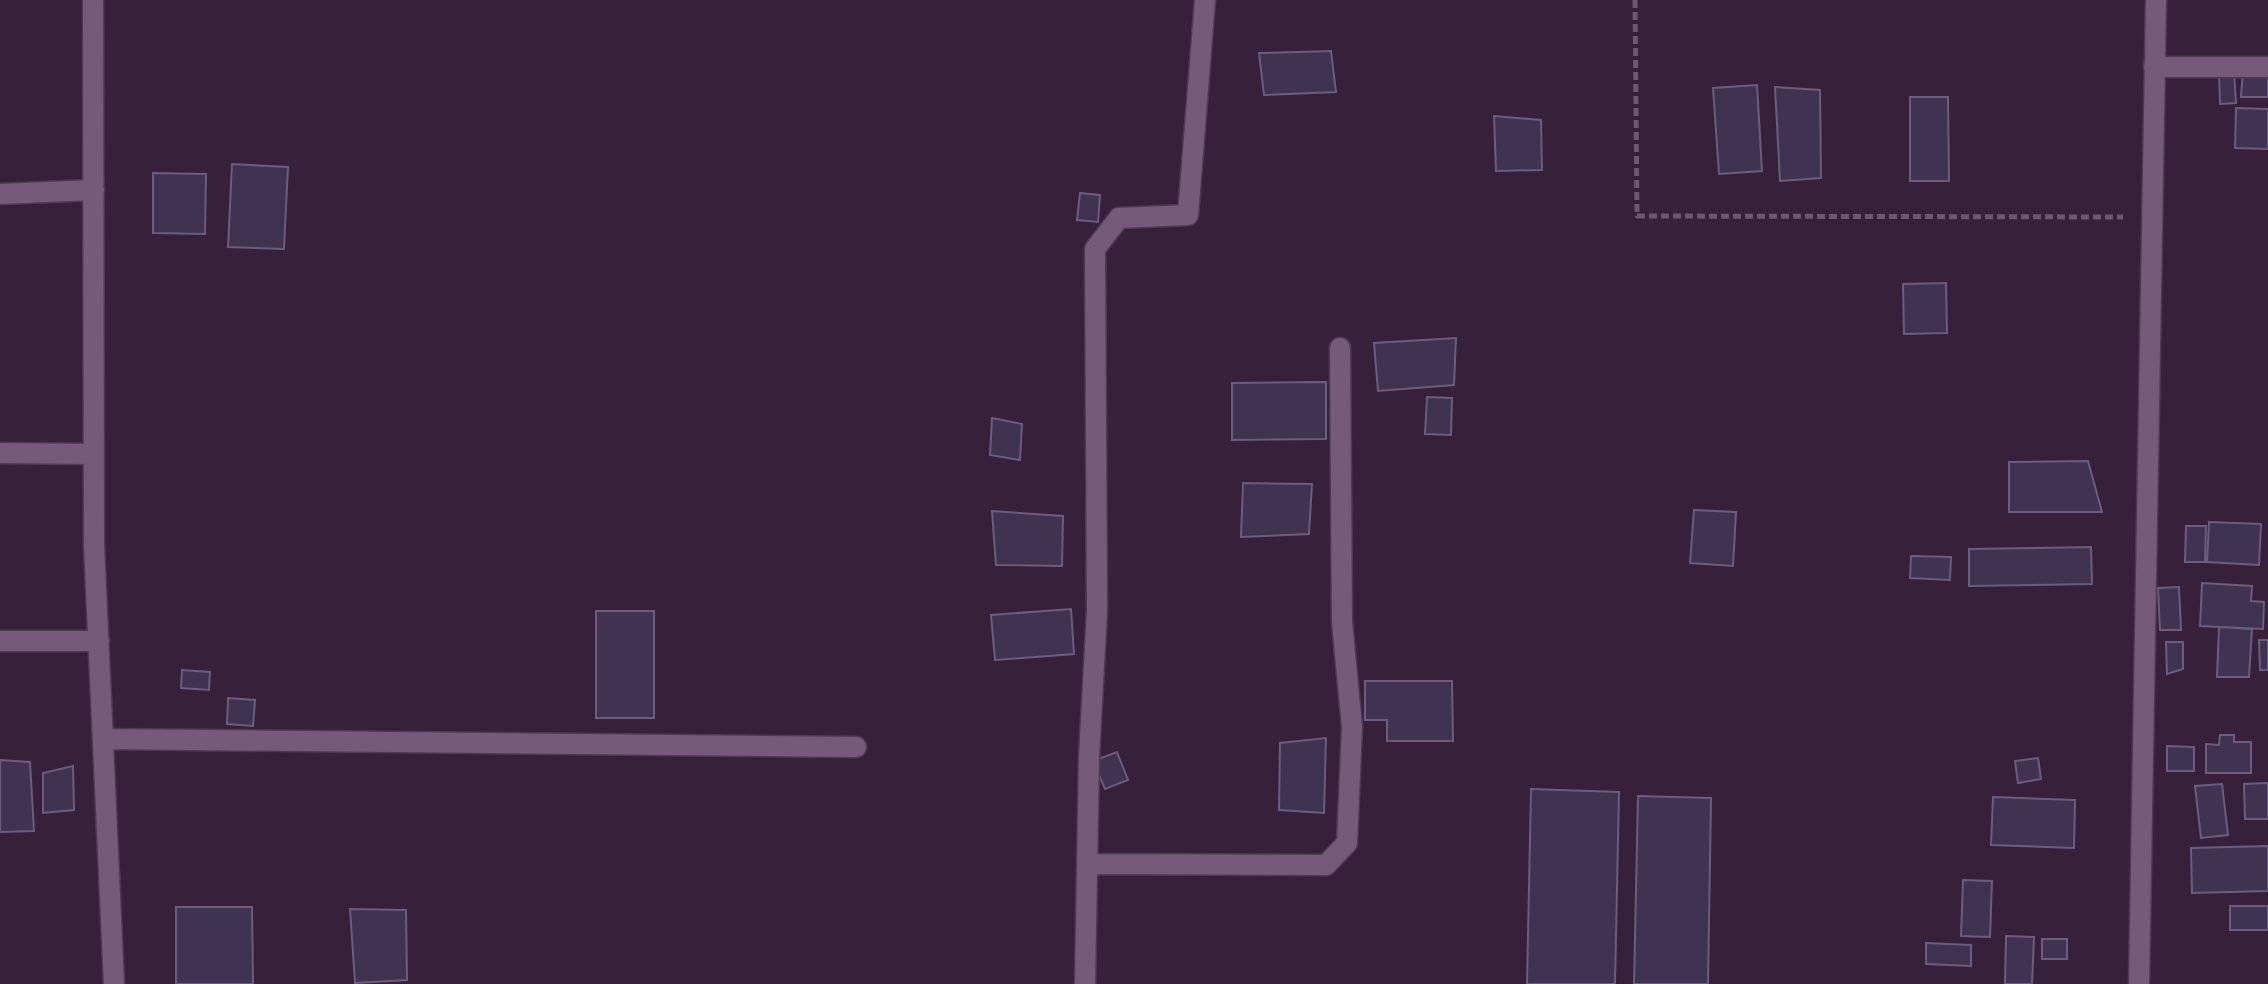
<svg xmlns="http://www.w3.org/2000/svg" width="2268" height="984" font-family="Quicksand,sans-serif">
  <rect width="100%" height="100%" fill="#36203a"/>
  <path fill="#3f3351" stroke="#6a5d7f" stroke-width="2" d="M1331,51L1336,92L1264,95L1259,53Z
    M2243,70L2268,71V97H2241Z
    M2234,72L2236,103L2220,104L2219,73Z
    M1757,85L1762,171L1719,174L1713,88Z
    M1775,87L1820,90L1821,178L1780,181Z
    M1910,97H1948L1949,181H1910Z
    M2236,108L2268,109V149L2235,148Z
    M1494,116L1541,120L1542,170L1496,171Z
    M232,164L288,167L284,249L228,247Z
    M153,173L206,174L205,234L153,233Z
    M1080,193L1100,195L1098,222L1077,220Z
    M1946,283L1947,333L1904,334L1903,284Z
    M1456,338L1454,385L1378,391L1374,343Z
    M1326,382V439L1232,440V383Z
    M1427,397L1452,398L1451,435L1425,434Z
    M992,418L1022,424L1020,460L990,455Z
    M2088,461L2102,512H2009V462Z
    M1243,483L1312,484L1309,534L1241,537Z
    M1694,510L1736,512L1733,566L1690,563Z
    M992,511L1063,516L1062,566L996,565Z
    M2209,522L2261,524L2259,565L2207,562Z
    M2186,526H2206L2205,562H2185Z
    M2091,547L2092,584L1969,586V549Z
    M1911,556L1951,557L1950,580L1910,578Z
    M2202,583L2252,586L2251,601L2264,602L2263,629L2200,626Z
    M2179,587L2181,630H2160L2158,588Z
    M1071,609L1074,654L995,660L991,615Z
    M596,611H654V718H596Z
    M2219,627L2252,629L2249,677H2217Z
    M2259,640H2268V670H2260Z
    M2166,642H2183V669L2167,674Z
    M182,670L210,672L209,690L181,688Z
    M1365,681H1452L1453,741H1387V720H1365Z
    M228,698L255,700L253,726L227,724Z
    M2220,735H2234V742H2251V773H2206V744L2219,745Z
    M1326,738L1324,813L1279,810L1280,743Z
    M2167,746L2194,747V771H2167Z
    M1117,752L1128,780L1105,789L1093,761Z
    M2038,758L2041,779L2018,783L2015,761Z
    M0,760L30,762L34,831L0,832Z
    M73,766L74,810L43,813V773Z
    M2268,783V819H2245L2244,784Z
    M2222,784L2228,835L2201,838L2195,786Z
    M1531,789L1619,792L1615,984H1527Z
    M1638,796L1711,798L1708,984H1634Z
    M1993,797L2075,800L2074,848L1991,845Z
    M2268,846V891L2192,893L2191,848Z
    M1963,880L1992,881L1990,937L1961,936Z
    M2230,906H2268V930H2230Z
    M176,907H252L253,984H176Z
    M350,909L406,910L407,980L355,983Z
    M2006,936L2034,937L2032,984H2005Z
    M2042,939H2067V959H2042Z
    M1926,943L1971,945V966L1926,964Z"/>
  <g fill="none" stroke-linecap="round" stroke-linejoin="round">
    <g stroke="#4e3b51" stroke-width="23">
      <path id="minor" d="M93,0L94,545L114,984
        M2154,67H2268
        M0,194L94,190
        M0,453L94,454
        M0,641H99
        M103,739L856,747
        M1089,864L1326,865L1347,843L1352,727L1342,622L1340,348
        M1085,984L1089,757L1097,611L1095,249L1119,218L1188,215L1205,0
        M2139,984L2156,0"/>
    </g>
    <path stroke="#6c5970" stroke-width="5" stroke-dasharray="8 4" stroke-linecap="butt" d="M1635,0L1637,216L2123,217"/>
    <use href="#minor" stroke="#755b79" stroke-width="20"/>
  </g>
</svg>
